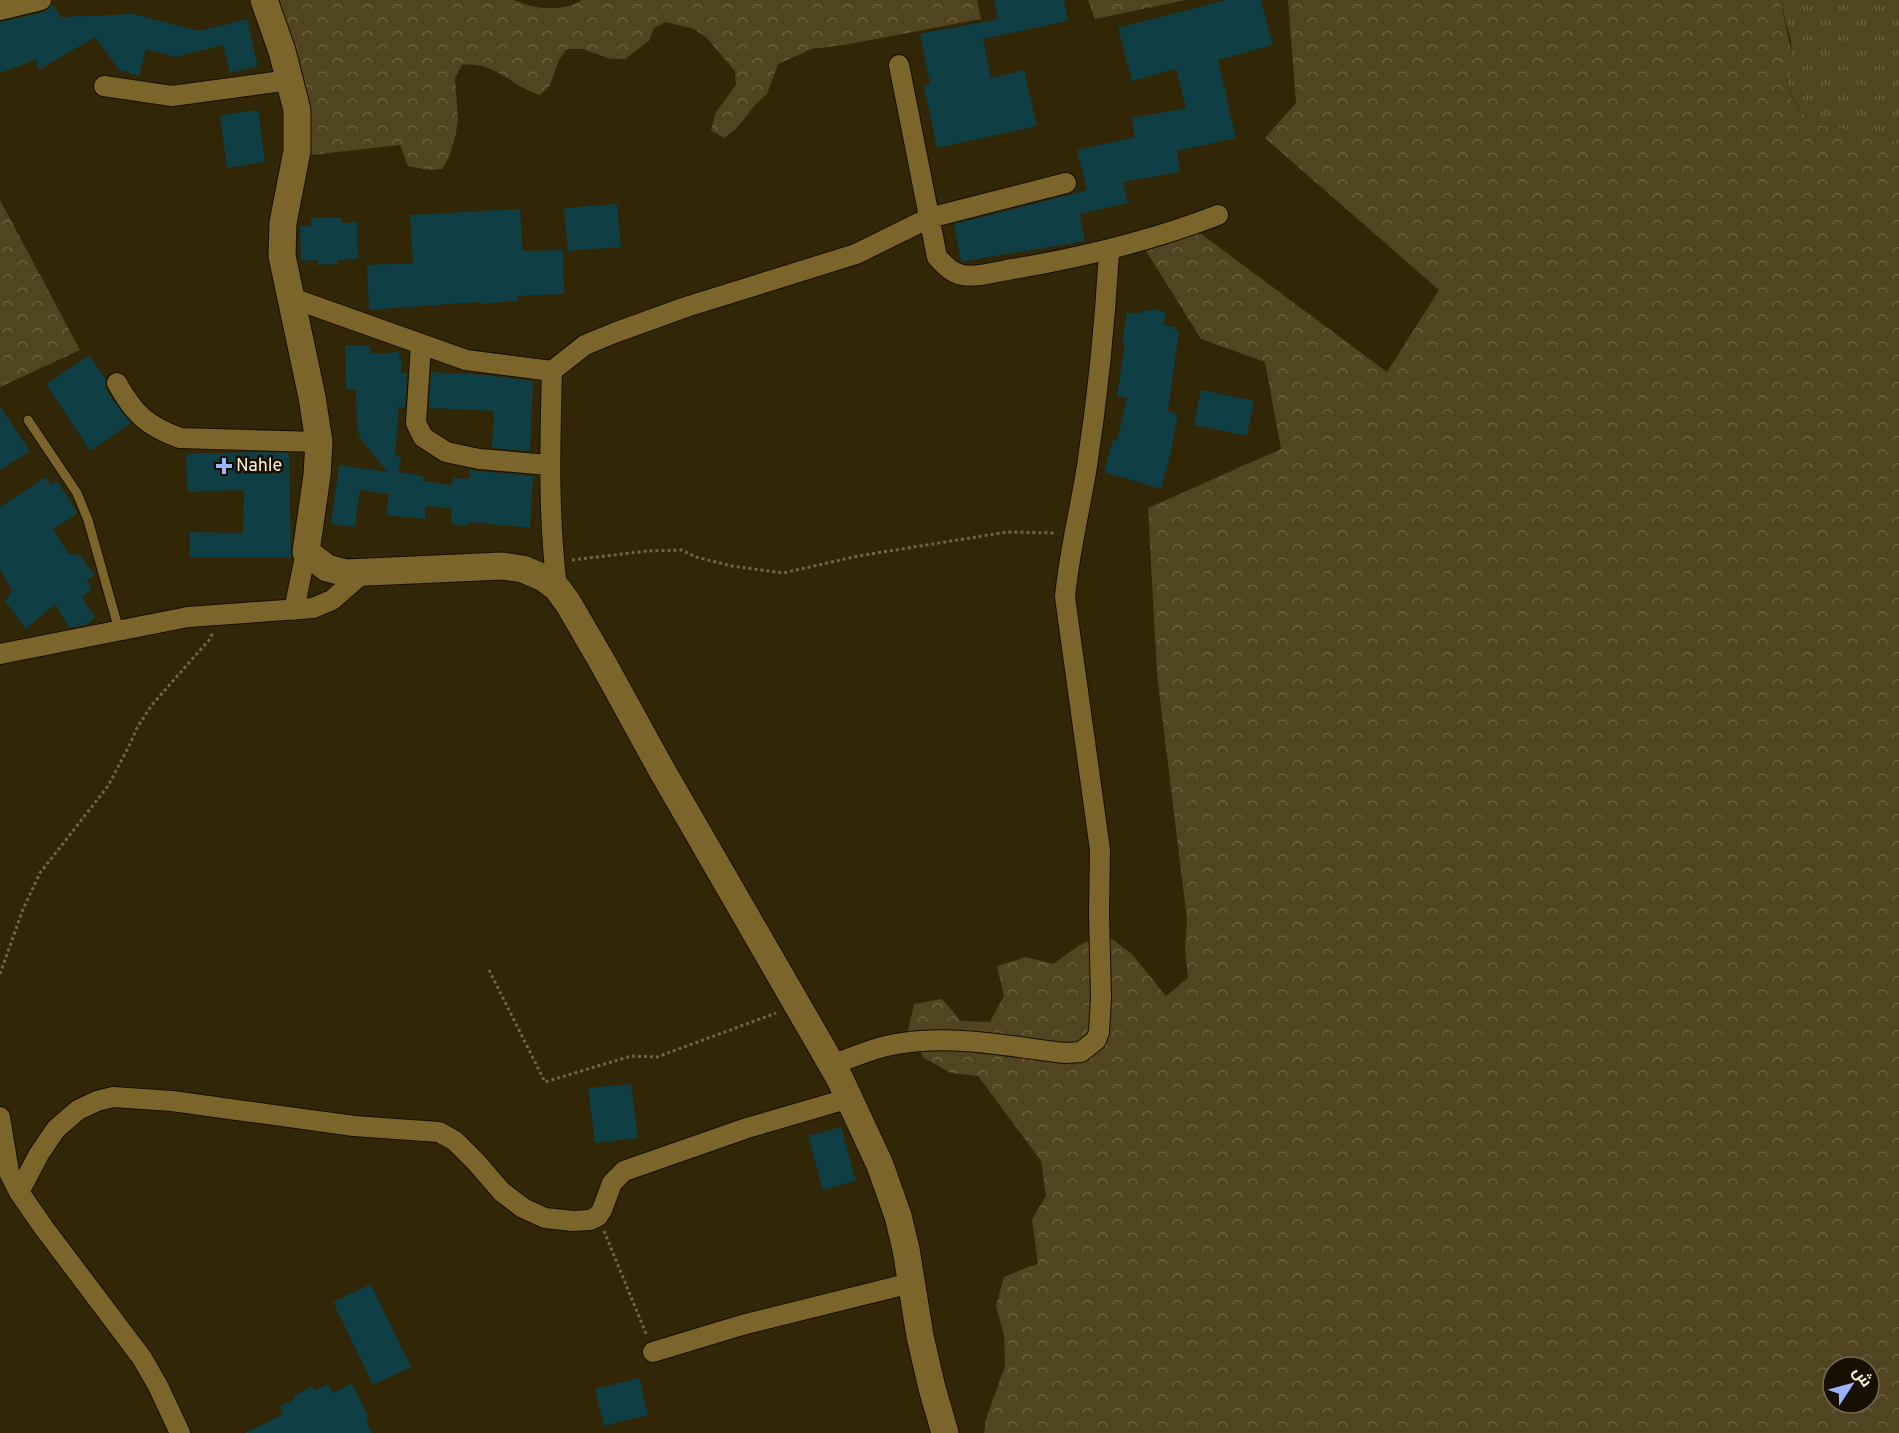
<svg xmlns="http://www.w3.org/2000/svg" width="1899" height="1433" font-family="Overpass,Cairo,sans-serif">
  <defs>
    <pattern id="grass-tufts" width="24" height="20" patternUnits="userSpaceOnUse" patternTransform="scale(1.5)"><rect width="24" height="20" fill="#514420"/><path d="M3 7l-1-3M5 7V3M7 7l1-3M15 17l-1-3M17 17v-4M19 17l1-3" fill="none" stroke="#6b5f40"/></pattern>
    <pattern id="forest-crowns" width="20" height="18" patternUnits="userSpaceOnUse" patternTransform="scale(1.5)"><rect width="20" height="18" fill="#514420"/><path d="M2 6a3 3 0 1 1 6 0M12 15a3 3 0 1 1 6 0" fill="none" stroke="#6b5f40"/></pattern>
  </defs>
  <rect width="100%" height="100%" fill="#312605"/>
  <path fill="url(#grass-tufts)" d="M1780,0H1899V145L1879,134L1846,130L1834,126H1821L1809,120L1791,96L1787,82L1792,69L1791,41Z"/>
  <path fill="url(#forest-crowns)" fill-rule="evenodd" d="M275,0H514C535,10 562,12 582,0H977L981,19L844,45L812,49L778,64L767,94L755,105L736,129L724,138L711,130L716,112L736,85L735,71L706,37L694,29L666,22L654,28L649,41L625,59H611L583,49H567L559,60L550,85L540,95C511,86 495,61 462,65L455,78L458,119L456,133L449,157L442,169L429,170L408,166L400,145L311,155L301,100Z
    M1088,0H1186L1095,19Z
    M1288,0H1780L1792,54V69L1787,82L1791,97L1809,120L1821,126H1834L1846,130L1879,134L1899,145V1433H984L986,1419L1005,1366L1004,1335L996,1306L1004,1277L1028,1267L1038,1264L1032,1219L1046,1196L1041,1161L978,1076L951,1073L924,1058L908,1031L914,1004L942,999L961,1021L990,1022L1004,996L997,966L1026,957L1053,964L1078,946L1104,933L1132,954L1166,996L1188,978L1185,948L1187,920L1157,674L1148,508L1281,449L1265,362L1201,339L1146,251L1200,233L1387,372L1439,290L1265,138L1296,103ZM1833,1367H1869V1403H1833Z
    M0,200L80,350L0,387Z"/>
  <path fill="#0f3e44" d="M994,0H1064L1068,21L983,39L991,78L1024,70L1037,126L937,148L924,86L930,84L920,34L998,19Z
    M1226,0H1261L1273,45L1218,60L1236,138L1177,151L1180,172L1123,182L1128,203L1080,214L1085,241L961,262L954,224L1087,190L1077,150L1135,137L1132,118L1186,108L1176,69L1132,81L1118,28Z
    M52,4L61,17L134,14L198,31L247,19L258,66L230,73L223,45L175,57L146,49L139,76L119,70L95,37L39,70L36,60L0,73V22L44,12Z
    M258,110L265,162L227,168L220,115Z
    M617,204L621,247L568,251L564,208Z
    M520,209L523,251L563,250L564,294L517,296V301L479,304L478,302L369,310L367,265L413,263L410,215Z
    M311,218H342V223L357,222L358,259L337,260L338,264L318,265V260L301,261L300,226H311Z
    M1152,309L1166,312L1164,325L1175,327V330L1179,331L1168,411L1178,414L1170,456L1161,489L1104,472L1113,439L1117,440L1127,398L1117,396L1125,343L1122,342L1127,312L1142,314V310L1152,311Z
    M345,345L370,346V354L399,352V358H402L401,373H407L405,407H399L395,456L401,457L399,472L424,476L423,481L452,485L453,478L469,479L470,470L533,476L530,528L469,522L468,526L451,524L452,509L439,507L426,506L425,519L386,515L389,494L360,490L355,527L331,524L339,465L387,472L360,438L357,427L356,390L346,389Z
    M89,355L106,380V388L113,400L131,423L90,451L46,384Z
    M433,372L486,375L533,381L530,451L492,448L494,411L429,408L431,374Z
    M1201,390L1254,401L1247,436L1194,425Z
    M0,406L30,451L0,470Z
    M257,452L289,453L291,558L190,557V532L243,533L244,493L243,490L187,492L186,454Z
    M46,477L51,485L57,481L78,513L53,529L69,554L74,553L75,556L79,554L95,575L87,580L92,590L82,597L95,618L85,625L69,628L55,604L26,629L5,601L12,590L0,570V507Z
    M631,1084L638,1138L595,1143L588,1088Z
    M841,1127L856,1181L823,1190L808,1136Z
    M371,1284L411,1367L373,1385L333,1302Z
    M639,1378L648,1415L604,1426L595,1389Z
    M352,1383L369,1418L366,1420L372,1433H245L283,1414L280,1406L295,1399L293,1396L313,1386L315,1391L328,1384L333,1393Z"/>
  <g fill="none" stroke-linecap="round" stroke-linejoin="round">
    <g stroke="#160f01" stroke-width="11">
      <path id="lane" d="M28,420L77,493L88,520L119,630"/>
    </g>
    <g stroke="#160f01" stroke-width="22">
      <path id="street" d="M0,10L41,0
        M899,65L937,257C945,265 951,273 963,275C975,278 1000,271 1013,269C1084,257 1151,241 1218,215
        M104,86L172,96L290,80
        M292,298L466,360L552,371L585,345L614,333L686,307L856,254L929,218L1066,183
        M421,345L416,423L423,437L446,452L479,459L549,465
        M552,371C550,444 548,515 557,588
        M117,383C134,414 147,426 180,438L319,442
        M294,610L306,552
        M0,654L188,617L313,608L332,600L363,573
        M832,1065C855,1056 878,1046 903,1043C956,1035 1013,1047 1065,1053L1081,1052L1096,1040L1099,1032L1101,999L1099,913L1100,850L1065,597C1069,553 1080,510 1087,466C1098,394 1105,323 1109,251
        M0,1117L9,1172L19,1192L44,1228L142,1358L158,1386L180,1433
        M19,1192L39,1154L56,1129L78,1110L97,1101L113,1097L172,1101L354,1126L439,1132L455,1141L476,1162L502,1192L523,1208L545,1218L573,1221L590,1220L598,1216L602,1210L612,1183L624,1171L747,1128L850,1098
        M653,1352L742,1325L911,1283"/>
    </g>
    <g stroke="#160f01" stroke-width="29">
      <path id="secondary" d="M264,0L282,51L297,110V151L283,223L282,256L312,397L319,442L317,475L306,552L327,568L346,573L502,566L523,569L544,578L557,588L568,603L604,665L660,767L840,1079L880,1165L898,1216L906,1249L920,1336L932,1388L945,1433"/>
    </g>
    <path stroke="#716545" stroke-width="3" stroke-dasharray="3 3" stroke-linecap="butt" d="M572,560L647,551L682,550L696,557L732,566L783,573L858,556L1007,532L1056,533
      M489,970L545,1082L631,1056L657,1057L776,1013
      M0,974L23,909L40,873L108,786L129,746L137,728L151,706L209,640L213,633
      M604,1231L647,1336"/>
    <use href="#lane" stroke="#7b652a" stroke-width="9"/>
    <use href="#street" stroke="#7b652a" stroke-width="20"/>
    <use href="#secondary" stroke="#7b652a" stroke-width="27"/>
  </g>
  <path fill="#9bb4fd" stroke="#170f00" stroke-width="2" d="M221 457h6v6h6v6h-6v6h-6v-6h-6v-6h6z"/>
  <g text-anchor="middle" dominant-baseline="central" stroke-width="5" stroke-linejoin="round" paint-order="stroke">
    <g font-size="18" fill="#fdf1d3" stroke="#170f00" text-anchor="start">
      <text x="236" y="466">Nahle</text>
    </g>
  </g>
  <g transform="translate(1851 1385) rotate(54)"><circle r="28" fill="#170f00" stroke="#736954" stroke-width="1.5"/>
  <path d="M0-4.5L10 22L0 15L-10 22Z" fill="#9bb4fd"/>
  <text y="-9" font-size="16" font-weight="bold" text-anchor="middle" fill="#fdf1d3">ش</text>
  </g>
</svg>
